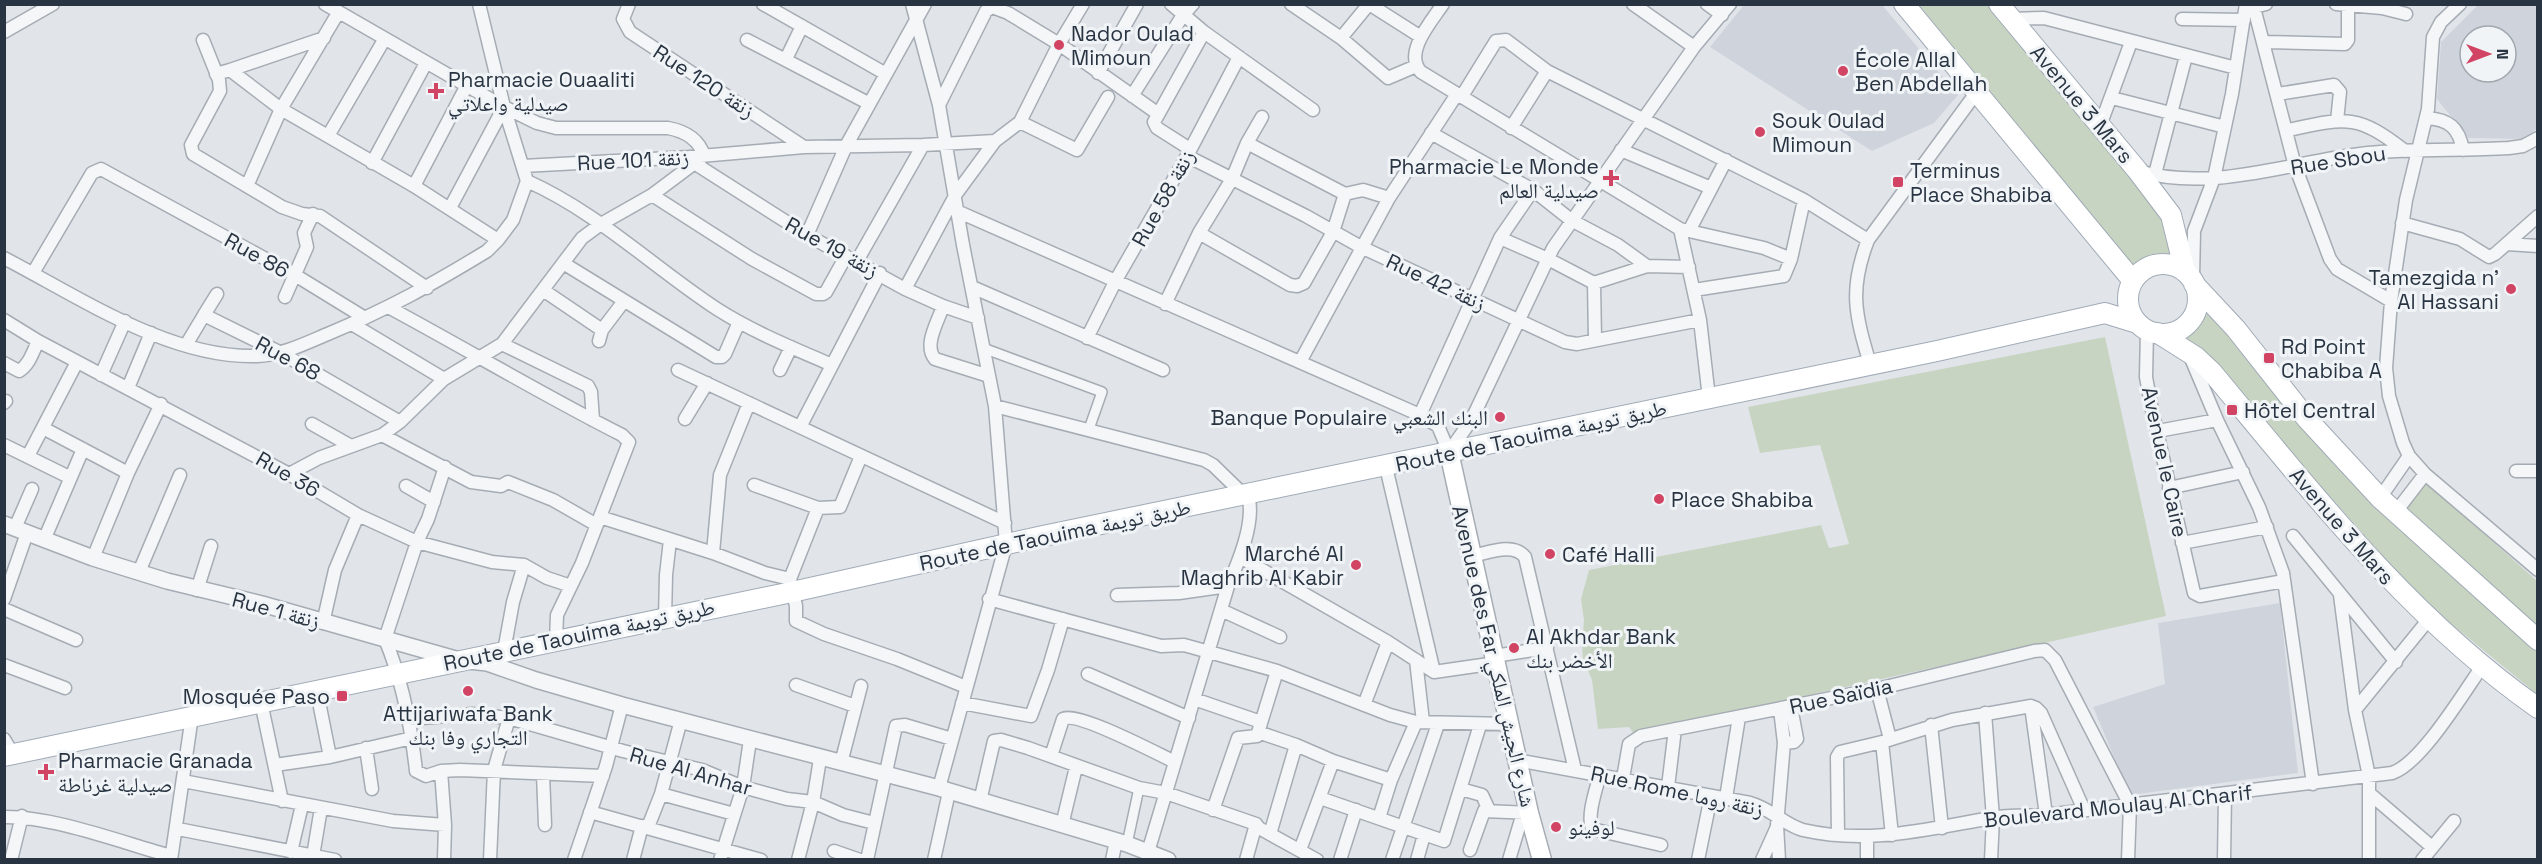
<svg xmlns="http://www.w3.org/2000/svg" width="2542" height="864" font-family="'Space Grotesk','Noto Naskh Arabic',sans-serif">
  <rect width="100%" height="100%" fill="#e1e5ea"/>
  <path fill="#cfd4dc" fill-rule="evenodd" d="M1744,5H1882L1958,95L1934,123L1872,151L1710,47Z
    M2478,5H2537V128L2526,139L2468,138L2437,99L2441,42ZM2470,36H2506V72H2470Z
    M2280,603L2298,773L2130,795L2093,707L2165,684L2158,623Z"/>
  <path fill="#c8d4c2" d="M1919,5H1993L2160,210L2181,257C2164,255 2148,256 2136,270Z
    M2210,309L2537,647V694L2422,600L2232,386L2185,338L2196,331Z
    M2105,337L2166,616L1634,734L1629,727L1598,729L1592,680L1583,659L1582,645L1584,620L1581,599L1589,570L1821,525L1829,548L1849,544L1820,445L1760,453L1748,407Z
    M2426,482L2537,581V627L2405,508Z"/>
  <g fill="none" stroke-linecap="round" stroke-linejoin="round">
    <g stroke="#a6acb4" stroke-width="12">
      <path id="pedestrian" d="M983,348L1102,392L1089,429
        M1127,844L1139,788"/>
    </g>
    <g stroke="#a6acb4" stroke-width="15">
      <path id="minor" d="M629,4L623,19L630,32L804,147
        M763,4L886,74
        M912,4L939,105L963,245L995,406L1006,544L939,788
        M1171,4L1204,32L1313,110
        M1291,4L1341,38L1388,78L1416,66
        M1369,4L1421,37
        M1443,4C1431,22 1403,53 1421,72L1680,229L1764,248L1791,259L1804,200
        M1633,4L1694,47
        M1707,4L1722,15
        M2253,4L2295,166L2330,259L2337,269L2391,301
        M2336,4L2382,8L2406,14
        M2460,4L2441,22L2433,37L2428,109L2406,200L2391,301L2386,368L2389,396L2403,443L2409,456L2425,474L2538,570
        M2254,7L2266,4
        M2011,19L2044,18L2236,68
        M2182,19L2244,20
        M4,32L53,4
        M1341,38L1369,4
        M203,40L219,80L220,91L191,145L193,154L282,207L302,214L320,216L427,288
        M747,40L868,103
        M2264,42L2345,44L2348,40V5
        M786,59L802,26
        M230,70L324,38
        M1098,73L1137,4
        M216,74L230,70L281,109L414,186L498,240
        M2278,94L2334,85L2340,92L2337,121
        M1132,96L1183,15L1193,4
        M1462,96L1496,41L1506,40L1547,71L1804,200L1868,240
        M2112,98L2225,127
        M939,105L986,11L992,7L1008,13L1059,44L1157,113
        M2426,118C2449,119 2459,128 2463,150
        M1020,122L1077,150L1108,97
        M2100,126L2131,42
        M1511,128L1547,71
        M2288,130C2345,118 2357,113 2405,151
        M1431,133L1533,190L1571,220L1618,245L1647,266
        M328,136L384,40
        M1247,143L1345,194L1363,190L1389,198
        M1190,149L1157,128L1154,122L1204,32
        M1621,150L1711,188
        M1187,156L1306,216L1361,247L1565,342L1577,344L1700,320
        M372,163L426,63
        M694,163L807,235L905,289L943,306L978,318
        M523,166L689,157L804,147L923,145L995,141
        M2138,171C2214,193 2292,161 2368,153C2415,148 2463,151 2509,148L2523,146L2538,138
        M2155,174L2186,56
        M527,181C597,212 653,267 717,309C753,332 793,348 832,365
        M247,186L281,109L338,13
        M414,186L466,87
        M652,195L752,259L816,294H823L826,292L846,256
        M450,208L504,107L479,4
        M959,212L1420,415L1438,426L1449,452
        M2402,223L2460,239L2489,257L2495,254L2538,216
        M1680,229L1700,320L1709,398
        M1689,231L1726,160
        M1199,233L1290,285L1297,286L1304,283L1333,232L1345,194
        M807,235L846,146L925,4
        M1500,238L1548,259L1594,283L1647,266L1689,267
        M2507,244L2538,246
        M4,258C79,297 170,359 257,356C283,355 306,343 330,333C388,309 433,284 487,251L498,240L513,220L527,181L504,107L325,4
        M857,261L923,145
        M563,263L716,357H722L725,354L739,322
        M33,273L92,173L101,169L295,275L365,318
        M2193,278L2194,231L2214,178L2232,94L2246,4
        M1594,283L1595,340
        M972,287L1163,370
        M905,289L956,194L995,141L1020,122L1059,44L1083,4
        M543,290L602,330
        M1694,290L1784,276L1791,259
        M285,297L307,247L304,233L313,214
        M1165,304L1199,233L1232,179L1247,143L1262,117
        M943,306C938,322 923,345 935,359L989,376
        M390,308C468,350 543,395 622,435L629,442L582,563L557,615L556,640
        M204,315L217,294
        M4,320L38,341L289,474L358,515L417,542L492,562L524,565L547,578L571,586
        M352,324L444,379
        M2147,330L2146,377L2152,410L2194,593L2200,596L2284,581
        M1087,338L1116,280L1187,156L1239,57
        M599,341L602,330L624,301
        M502,344L588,386L591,392L593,420
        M186,345L204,315L281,353L400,422
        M2190,356L2217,420L2259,507L2283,573L2313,784
        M1300,362L1389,198L1457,94
        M4,363L19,371C29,365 33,352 38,341
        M1870,364C1855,314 1849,289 1868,240L1976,93
        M678,370L1005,523
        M780,370L791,347
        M101,375L125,321
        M128,388L151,333
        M4,403L6,401
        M995,406L1204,460L1213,465L1249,500C1254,525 1238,563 1228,586L1148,852
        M1420,415L1500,238L1533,190
        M685,419L707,383
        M312,424L351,446
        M800,427L880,273
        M43,428L128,473
        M2158,431L2217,420
        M382,435L471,482L501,486L508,482L553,500L595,524
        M4,445L69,477
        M1449,452L1472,419L1553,248L1694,47L1730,4
        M28,456L77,362
        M861,456L840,507L818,508L816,513L790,579L796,606V621L824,634L897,659L966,687
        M445,467L428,519L417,542L385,639C403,682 411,725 416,771L426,776L441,771L460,770L603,776
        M1386,467L1434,672
        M2516,471H2538
        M289,474L319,458L382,435L400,422L444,379L502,344L582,238L601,224L652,195L704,156C699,139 684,131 668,128H556L537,123L504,107
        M754,485L818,508
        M406,486L434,502
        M2169,488L2243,472
        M2380,498L2409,456
        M2395,513L2425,474
        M600,517L713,553L765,573L790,579
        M15,528L32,489
        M2293,536L2396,662
        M44,540L83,449
        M2182,543L2267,527
        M713,553L720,475L749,403
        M1472,556C1488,553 1513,542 1525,557L1575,770
        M1240,557L1388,642L1434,672
        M93,558L128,473L161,404
        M139,572L180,475
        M197,590L211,546
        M1117,595L1179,593L1228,586
        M2340,595L2355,710L2369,776V860
        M4,599L27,533
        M989,599L1161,646L1184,645L1277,671L1390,715L1416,722L1509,724
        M4,609L76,640
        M1221,610L1280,637
        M665,617L666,575L670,540
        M323,623L335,570L358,515
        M504,651L513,602L524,565
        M1494,656L1547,648
        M1416,660L1423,722
        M4,665L65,688
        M1434,672L1496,663
        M1088,674L1189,718
        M796,685L855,706
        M1877,689L1890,739
        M317,692L330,757
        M1194,699L1261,722
        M261,702L282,801
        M962,703L1031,716L1048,670L1063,619
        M1364,705L1388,642
        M2031,706L2046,815
        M2355,710L2429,619
        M1985,713L1993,818L1991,860
        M409,719L472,714L509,718L623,751L702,770L743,787L787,799L813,802L843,815L874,823
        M1931,725L1942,828
        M1258,732L1296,745L1333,761L1391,780
        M4,739L13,754
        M1882,742L1892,835
        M1784,743L1794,742L1797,739L1791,707
        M366,748L372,789
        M1051,756L1063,719C1077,711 1158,754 1175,762
        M1517,760L1750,803C1772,809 1784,825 1803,830C1868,845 1927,829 1991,818C2009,815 2028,816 2046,815L2392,773C2421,764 2464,692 2483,665
        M841,763L861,686
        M275,765L330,757L412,738
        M441,771L445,825L444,860
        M543,774L545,825
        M1600,774C1596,790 1587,814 1592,829L1661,845
        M1623,778L1629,744L1641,736L1877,689L2034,651L2045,650L2055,660L2130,805L2128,860
        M183,781L393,821L445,825
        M1668,787L1675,729
        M1461,789L1482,795L1489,810
        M2369,793L2432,847
        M661,794L734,814
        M1320,798L1444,841L1480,725
        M1726,798L1739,717
        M980,801L994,741L1001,740L1028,748L1139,788L1166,793L1256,824L1259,828L1317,860
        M1213,810L1238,738L1257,736L1277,671
        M590,812L761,860
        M4,817C53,816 123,843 171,856
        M1379,818L1391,780L1416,722
        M1062,825L1076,767
        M648,827L661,794L681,720
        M178,829L335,860
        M1270,834L1296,745
        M1838,835L1837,757L1840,752L1882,742L1952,720L2031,706L2036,708L2041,713L2084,810
        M1867,837V860
        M1300,850L1333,761
        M1470,850L1484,811L1529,813
        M834,851L860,860
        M291,852L302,805
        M313,856L321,808
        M11,860L22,816
        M171,860L192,716
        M490,860L494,770L509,718
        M574,860L606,766L622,705
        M633,860L642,826
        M720,860L743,787L750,740
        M798,860L813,802L820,759
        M867,860L896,726L905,725L952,739
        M934,860L949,792
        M1112,860L1116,841
        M1246,860L1256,824
        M1340,860L1356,810
        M1392,860L1438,724
        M1417,860L1424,835
        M1509,860L1523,813
        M1698,860L1711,796
        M1762,860L1776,829
        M1779,860L1777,825L1784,743L1780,709
        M2224,860L2225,794
        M2422,860L2454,821"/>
    </g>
    <g stroke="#a6acb4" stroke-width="18">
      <path id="tertiary" d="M4,524L93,558L167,581L262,604L459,660L487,663L536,680L622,705L939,788L1127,844L1168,860"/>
    </g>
    <g stroke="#a6acb4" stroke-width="21">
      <path id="secondary" d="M1449,452L1529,813L1542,860"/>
    </g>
    <g stroke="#a0aab6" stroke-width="22">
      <path id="primary" d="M1904,4L2133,281
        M1999,4L2137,170L2171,215L2185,272
        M2128 299a35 35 0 1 1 70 0a35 35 0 1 1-70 0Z
        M2194,284L2236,329L2307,419L2380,498L2538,640
        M2158,333L2196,357L2211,371C2312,492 2408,617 2538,708
        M4,756L792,592L1043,536L1937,351L2105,313L2137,323"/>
    </g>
    <use href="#pedestrian" stroke="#f4f6f8" stroke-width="9"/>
    <use href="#minor" stroke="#f4f6f8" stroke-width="12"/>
    <use href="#tertiary" stroke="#f4f6f8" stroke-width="15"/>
    <use href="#secondary" stroke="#fff" stroke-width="18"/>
    <use href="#primary" stroke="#fff" stroke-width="20"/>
  </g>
  <g fill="#d14463" stroke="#f1f4f7" stroke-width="2">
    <circle cx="1059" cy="45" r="6"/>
    <circle cx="1843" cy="71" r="6"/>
    <path d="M433 82h6v6h6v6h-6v6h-6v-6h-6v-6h6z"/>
    <circle cx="1760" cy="132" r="6"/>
    <path d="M1608 169h6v6h6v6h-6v6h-6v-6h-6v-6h6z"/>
    <rect x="1892" y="176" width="12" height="12" rx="3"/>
    <circle cx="2511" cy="289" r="6"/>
    <rect x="2263" y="352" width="12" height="12" rx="3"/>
    <rect x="2226" y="404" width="12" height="12" rx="3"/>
    <circle cx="1500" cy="417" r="6"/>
    <circle cx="1659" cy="499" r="6"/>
    <circle cx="1550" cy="554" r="6"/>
    <circle cx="1356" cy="565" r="6"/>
    <circle cx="1514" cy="648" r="6"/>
    <circle cx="468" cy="691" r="6"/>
    <rect x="336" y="690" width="12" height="12" rx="3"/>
    <path d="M43 763h6v6h6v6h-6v6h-6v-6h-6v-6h6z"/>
    <circle cx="1556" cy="827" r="6"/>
  </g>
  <g text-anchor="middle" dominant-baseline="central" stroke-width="6" stroke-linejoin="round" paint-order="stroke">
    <g font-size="21" fill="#293442" stroke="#f1f4f7" text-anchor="start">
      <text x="1071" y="33">Nador Oulad<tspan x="1071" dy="24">Mimoun</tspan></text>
      <text x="1855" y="59">École Allal<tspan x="1855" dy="24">Ben Abdellah</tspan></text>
      <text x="448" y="79">Pharmacie Ouaaliti<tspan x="448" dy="24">صيدلية واعلاتي</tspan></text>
      <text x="1772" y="120">Souk Oulad<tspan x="1772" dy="24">Mimoun</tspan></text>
      <text x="1599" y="166" text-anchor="end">Pharmacie Le Monde<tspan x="1599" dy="24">صيدلية العالم</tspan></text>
      <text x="1910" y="170">Terminus<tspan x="1910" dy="24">Place Shabiba</tspan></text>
      <text x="2499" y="277" text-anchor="end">Tamezgida n'<tspan x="2499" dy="24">Al Hassani</tspan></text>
      <text x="2281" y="346">Rd Point<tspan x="2281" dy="24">Chabiba A</tspan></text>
      <text x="2244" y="410">Hôtel Central</text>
      <text x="1488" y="417" text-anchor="end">Banque Populaire البنك الشعبي</text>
      <text x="1671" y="499">Place Shabiba</text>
      <text x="1344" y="553" text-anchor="end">Marché Al<tspan x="1344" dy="24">Maghrib Al Kabir</tspan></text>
      <text x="1562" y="554">Café Halli</text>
      <text x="1526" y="636">Al Akhdar Bank<tspan x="1526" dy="24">الأخضر بنك</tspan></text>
      <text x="330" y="696" text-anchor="end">Mosquée Paso</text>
      <text x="468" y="713" text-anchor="middle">Attijariwafa Bank<tspan x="468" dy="24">التجاري وفا بنك</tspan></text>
      <text x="58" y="760">Pharmacie Granada<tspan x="58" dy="24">صيدلية غرناطة</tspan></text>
      <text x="1568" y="827">لوفينو</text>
    </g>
    <g font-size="21" fill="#293442" stroke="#f1f4f7">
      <text transform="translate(704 81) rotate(33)">Rue 120 زنقة</text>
      <text transform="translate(2082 104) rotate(50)">Avenue 3 Mars</text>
      <text transform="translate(633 160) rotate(-3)">Rue 101 زنقة</text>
      <text transform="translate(2338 160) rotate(-9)">Rue Sbou</text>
      <text transform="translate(1163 198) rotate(-61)">Rue 58 زنقة</text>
      <text transform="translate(832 247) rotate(29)">Rue 19 زنقة</text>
      <text transform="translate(257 255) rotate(29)">Rue 86</text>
      <text transform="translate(1436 282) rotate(25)">Rue 42 زنقة</text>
      <text transform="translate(288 358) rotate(28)">Rue 68</text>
      <text transform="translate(1531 436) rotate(-12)">Route de Taouima طريق تويمة</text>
      <text transform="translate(2165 462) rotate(78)">Avenue le Caire</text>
      <text transform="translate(288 474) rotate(30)">Rue 36</text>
      <text transform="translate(2342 526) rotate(49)">Avenue 3 Mars</text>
      <text transform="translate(1055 535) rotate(-12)">Route de Taouima طريق تويمة</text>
      <text transform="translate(276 610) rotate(15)">Rue 1 زنقة</text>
      <text transform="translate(579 635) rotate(-12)">Route de Taouima طريق تويمة</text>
      <text transform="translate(1494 656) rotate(77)">Avenue des Far شارع الجيش الملكي</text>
      <text transform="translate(1841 696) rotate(-12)">Rue Saïdia</text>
      <text transform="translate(691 771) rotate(16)">Rue Al Anhar</text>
      <text transform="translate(1677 791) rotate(12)">Rue Rome زنقة روما</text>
      <text transform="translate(2118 806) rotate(-6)">Boulevard Moulay Al Charif</text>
    </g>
  </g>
  <rect width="2542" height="864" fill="none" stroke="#293442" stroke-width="12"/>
  <g transform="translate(2488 54) rotate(90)"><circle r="28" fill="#f1f4f7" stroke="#a1a7af" stroke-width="1.5"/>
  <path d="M0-4.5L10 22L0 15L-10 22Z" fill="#d14463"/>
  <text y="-9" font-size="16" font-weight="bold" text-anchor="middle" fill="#293442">N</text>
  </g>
</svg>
